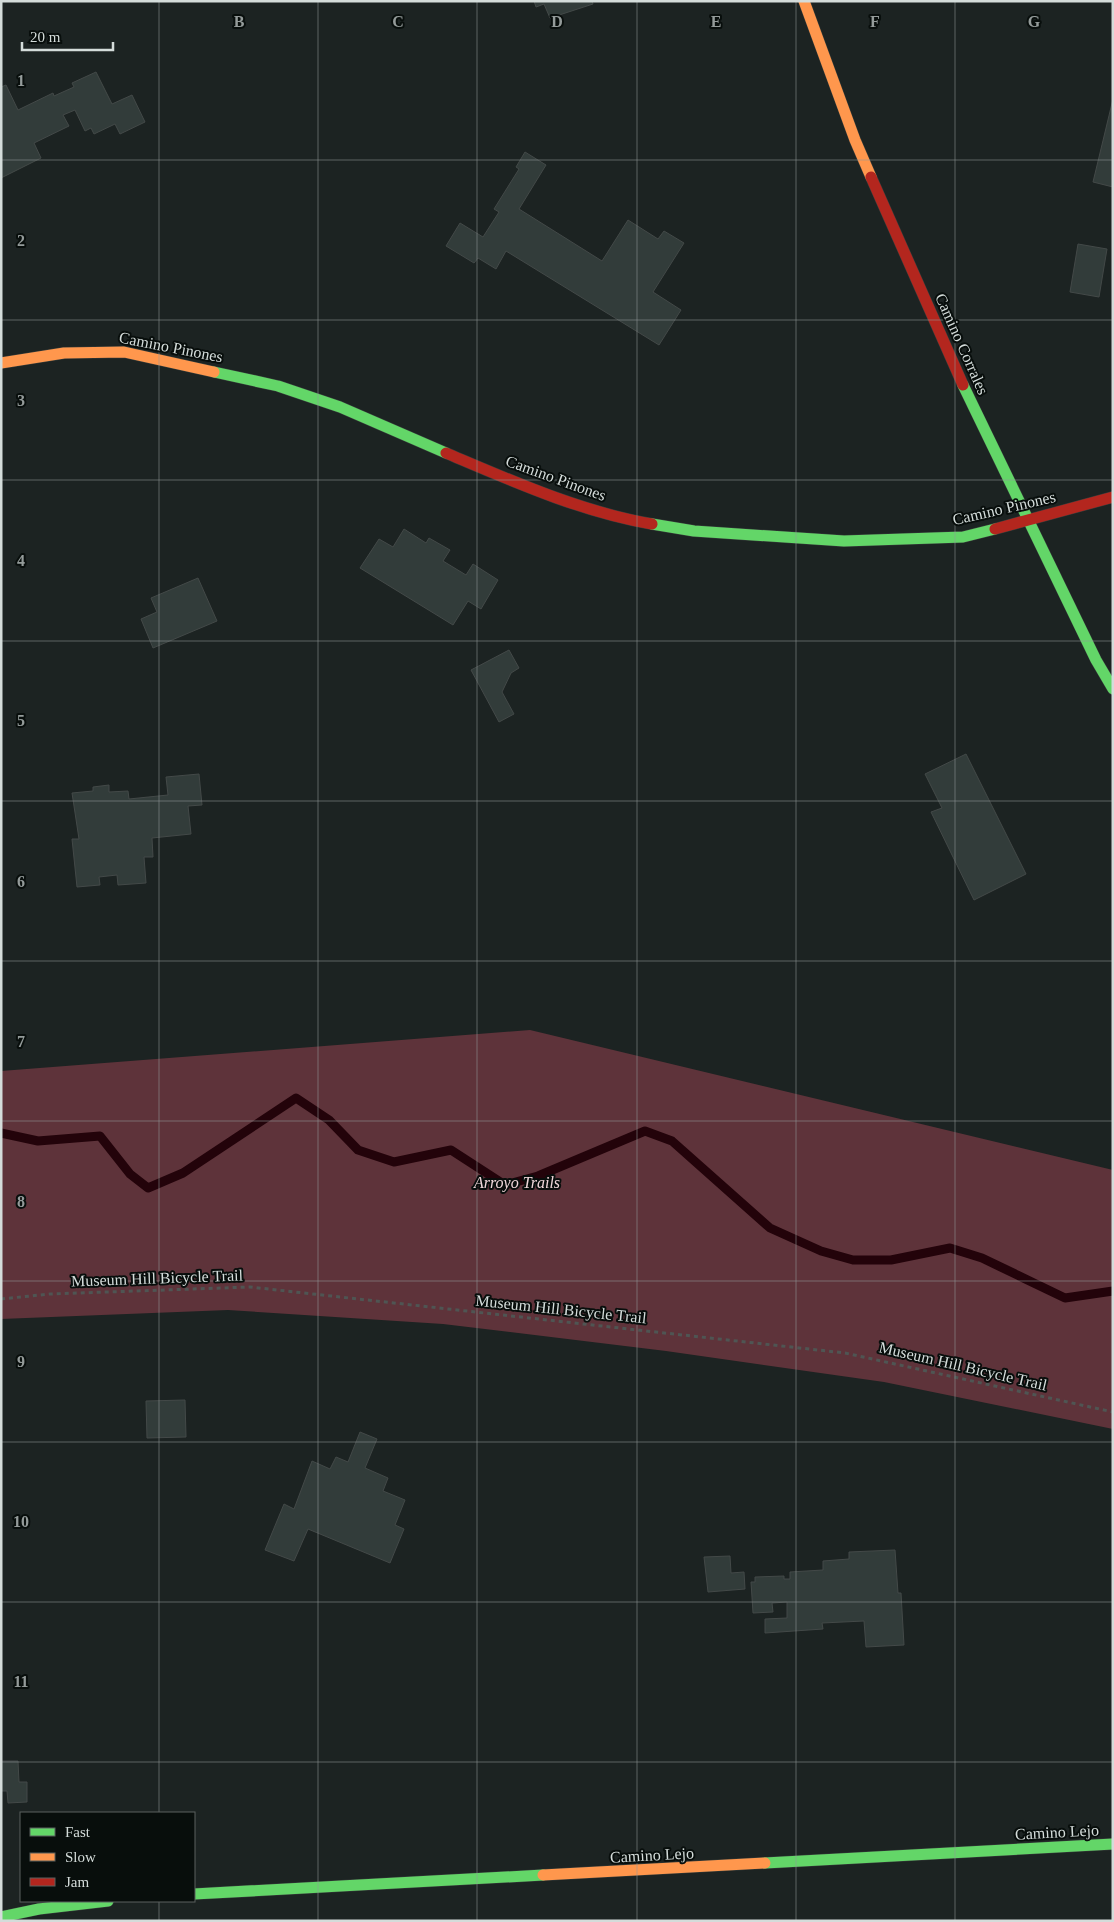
<svg xmlns="http://www.w3.org/2000/svg" width="1114" height="1922" font-family="'Times New Roman',serif">
  <rect width="100%" height="100%" fill="#1c2322"/>
  <path fill="#5e333a" d="M530,1030L1113,1170V1429L884,1382L666,1351L443,1324L228,1310L1,1319V1071Z"/>
  <g fill="none" stroke-linecap="round" stroke-linejoin="round">
    <path stroke="#23030a" stroke-width="9" d="M1,1133L38,1141L100,1136L130,1174L148,1188L183,1173L296,1098L329,1120L358,1150L394,1162L451,1150L505,1185L538,1176L645,1131L672,1141L770,1228L821,1251L853,1260H891L950,1248L982,1258L1065,1298L1113,1291"/>
  </g>
  <path fill="#323c3a" stroke="#434948" d="M534,1H592L593,4L550,18L544,4L536,7Z
    M96,72L112,104L132,95L145,122L120,134L115,124L94,134L91,128L85,131L75,110L63,115L69,126L34,143L41,158L1,178V87L6,85L18,110L53,93L54,96L74,87L72,83Z
    M1113,99V187L1093,182Z
    M525,152L546,165L519,209L602,261L628,220L658,239L664,231L684,243L653,292L681,310L659,345L506,251L496,269L478,258L474,263L446,246L460,223L483,237L499,212L494,209L519,169L516,167Z
    M1078,244L1107,249L1099,297L1070,292Z
    M404,529L426,543L429,538L450,550L443,561L466,575L473,564L498,580L481,609L468,601L453,625L360,568L379,539L393,547Z
    M198,578L217,621L153,648L141,619L157,612L151,598Z
    M509,650L519,668L511,673L502,692L514,714L499,722L471,670Z
    M966,754L1026,874L974,900L931,812L942,808L925,774Z
    M199,774L202,805L188,806L191,834L152,838L153,857H144L146,883L118,885L117,875L99,877L100,885L77,887L72,839H79L72,793L93,791V787L109,785V792L128,791L129,799L168,795L166,777Z
    M185,1400L186,1437L147,1438L146,1401Z
    M360,1432L377,1439L365,1468L388,1478L383,1491L405,1500L395,1525L404,1529L390,1563L308,1529L294,1561L265,1550L284,1504L294,1509L312,1461L330,1469L336,1457L348,1462Z
    M895,1550L898,1593H901L904,1645L866,1647L864,1621L822,1623L823,1629L765,1633V1619L787,1618V1602L772,1603L773,1612L753,1613L751,1582H755V1577L784,1576V1579H790V1572L823,1570V1561L849,1559V1552Z
    M730,1556L731,1573L744,1572L745,1589L708,1592L704,1557Z
    M1,1761H18L19,1782H27V1802L8,1803L7,1791H1Z"/>
  <g fill="none" stroke-linecap="round" stroke-linejoin="round">
    <g stroke="#383e3c" stroke-width="12">
      <path id="fast" d="M214,372L278,386L340,407L446,453
        M963,385L1096,660L1113,689
        M652,524L694,531L844,541L963,537L995,529
        M765,1863L1113,1844
        M194,1894L543,1875
        M1,1917L39,1909L108,1901"/>
    </g>
    <g stroke="#383e3c" stroke-width="12">
      <path id="slow" d="M804,1L855,140L871,177
        M1,363L64,353L124,352L214,372
        M543,1875L765,1863"/>
    </g>
    <g stroke="#383e3c" stroke-width="12">
      <path id="jam" d="M871,177L963,385
        M446,453C512,481 581,512 652,524
        M995,529L1113,497"/>
    </g>
    <path stroke="#4f5553" stroke-width="3" stroke-dasharray="4 4" stroke-linecap="butt" d="M1,1299L50,1294L250,1287L845,1353L1113,1412"/>
    <use href="#fast" stroke="#63d668" stroke-width="11"/>
    <use href="#slow" stroke="#ff974d" stroke-width="11"/>
    <use href="#jam" stroke="#b3261e" stroke-width="11"/>
  </g>
  <path fill="none" stroke="#949b9a" stroke-width="1" stroke-opacity="0.55" d="M159,1V1813M318,1V1921M477,1V1921M637,1V1921M796,1V1921M955,1V1921M1,160H1113M1,320H1113M1,480H1113M1,641H1113M1,801H1113M1,961H1113M1,1121H1113M1,1281H1113M1,1442H1113M1,1602H1113M1,1762H1113M159,1901V1921"/>
  <g text-anchor="middle" dominant-baseline="central" stroke-width="4" stroke-linejoin="round" paint-order="stroke">
    <g font-size="16" fill="#d4dcda" stroke="#080e0c">
      <text transform="translate(962 344) rotate(66)">Camino Corrales</text>
      <text transform="translate(171 347) rotate(11)">Camino Pinones</text>
      <text transform="translate(556 478) rotate(20)">Camino Pinones</text>
      <text transform="translate(1004 508) rotate(-13)">Camino Pinones</text>
      <text transform="translate(157 1278) rotate(-2)">Museum Hill Bicycle Trail</text>
      <text transform="translate(561 1309) rotate(6)">Museum Hill Bicycle Trail</text>
      <text transform="translate(963 1366) rotate(13)">Museum Hill Bicycle Trail</text>
      <text transform="translate(1057 1832) rotate(-3)">Camino Lejo</text>
      <text transform="translate(652 1855) rotate(-3)">Camino Lejo</text>
    </g>
    <g font-size="16" font-style="italic" fill="#efd6d9" stroke="#080e0c">
      <text x="517" y="1182">Arroyo Trails</text>
    </g>
  </g>
  <g font-size="16" text-anchor="middle" font-weight="bold" fill="#949b9a" stroke="#080e0c" stroke-width="4" stroke-linejoin="round" paint-order="stroke">
    <text x="239" y="27">B</text>
    <text x="398" y="27">C</text>
    <text x="557" y="27">D</text>
    <text x="716" y="27">E</text>
    <text x="875" y="27">F</text>
    <text x="1034" y="27">G</text>
    <text x="21" y="86">1</text>
    <text x="21" y="246">2</text>
    <text x="21" y="406">3</text>
    <text x="21" y="566">4</text>
    <text x="21" y="726">5</text>
    <text x="21" y="887">6</text>
    <text x="21" y="1047">7</text>
    <text x="21" y="1207">8</text>
    <text x="21" y="1367">9</text>
    <text x="21" y="1527">10</text>
    <text x="21" y="1687">11</text>
  </g>
  <rect width="1114" height="1922" fill="none" stroke="#d4dcda" stroke-width="5"/>
  <rect x="20" y="1812" width="175" height="90" fill="#080e0c" stroke="#5a605e"/>
  <rect x="30" y="1828" width="25" height="8" fill="#63d668" stroke="#5a605e"/>
  <text x="65" y="1837" font-size="15" fill="#d4dcda">Fast</text>
  <rect x="30" y="1853" width="25" height="8" fill="#ff974d" stroke="#5a605e"/>
  <text x="65" y="1862" font-size="15" fill="#d4dcda">Slow</text>
  <rect x="30" y="1878" width="25" height="8" fill="#b3261e" stroke="#5a605e"/>
  <text x="65" y="1887" font-size="15" fill="#d4dcda">Jam</text>
  <path d="M22 42v8h91v-8" fill="none" stroke="#d4dcda" stroke-width="2.5"/>
  <text x="30" y="42" font-size="15" fill="#d4dcda" stroke="#080e0c" stroke-width="4" paint-order="stroke">20 m</text>
</svg>
